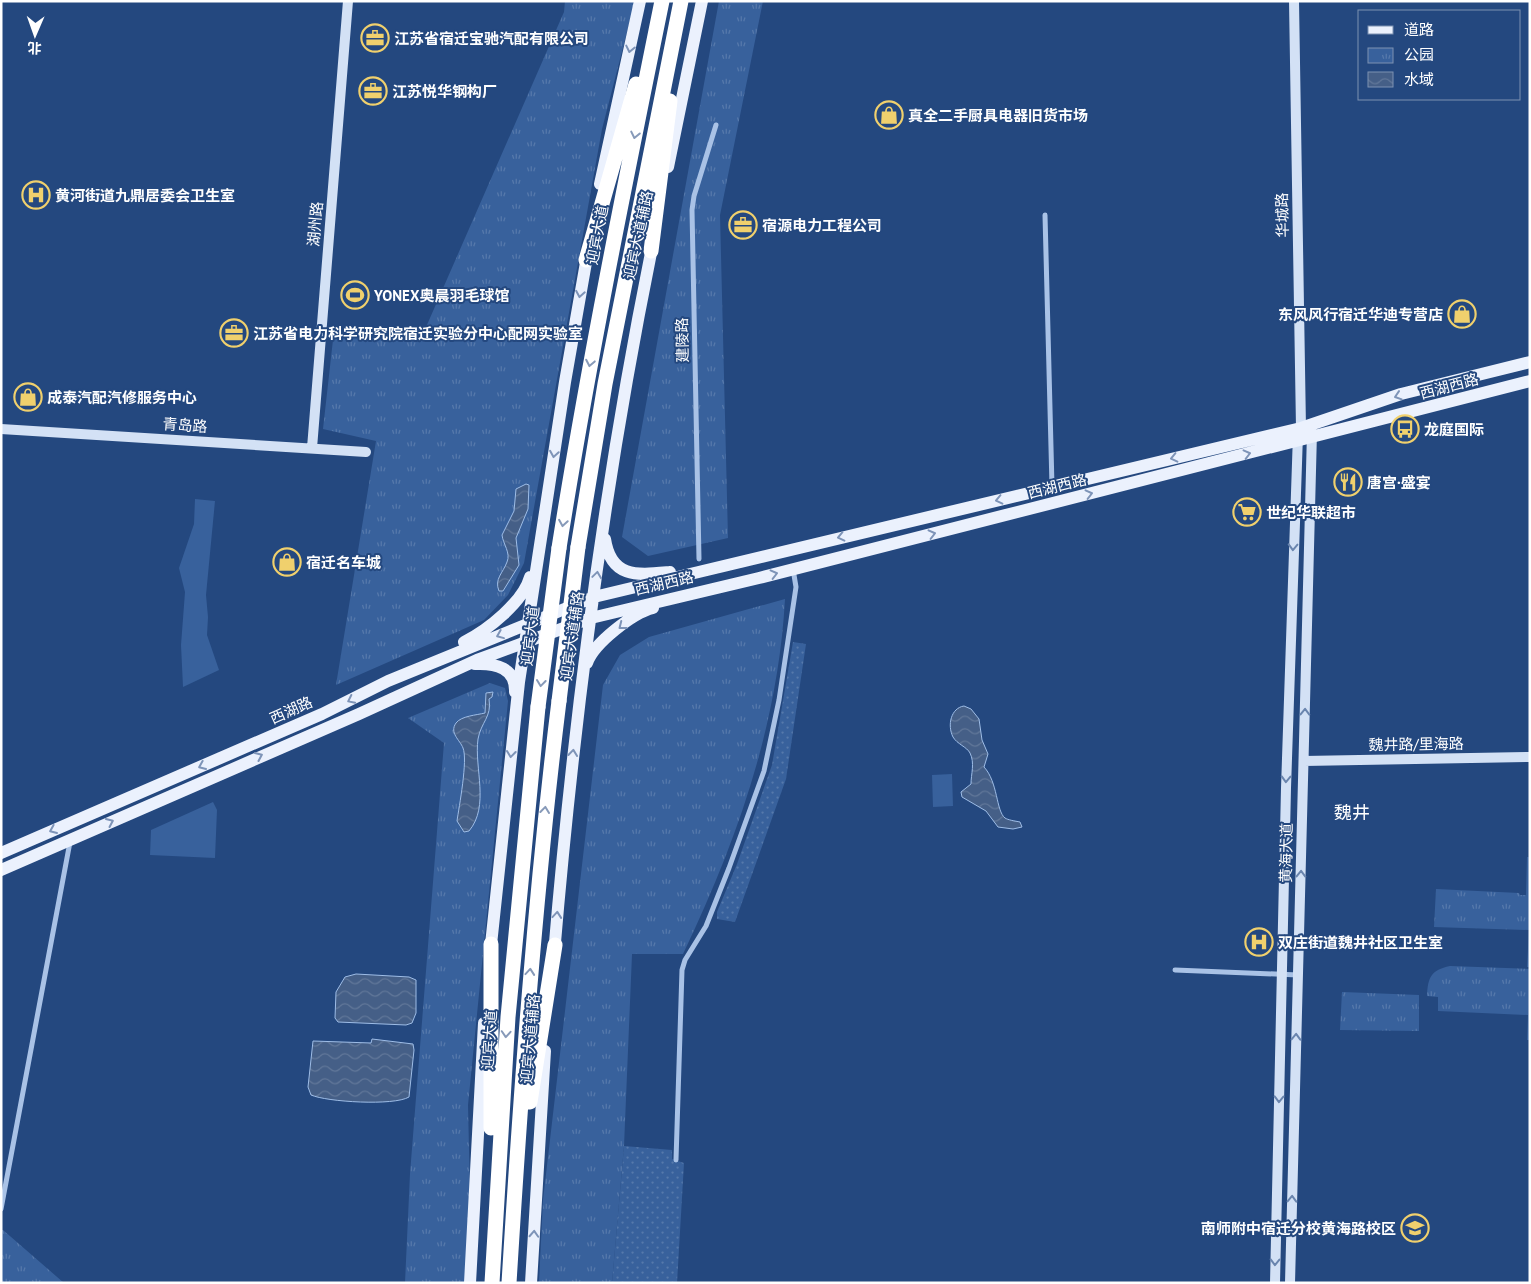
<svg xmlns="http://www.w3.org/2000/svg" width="1531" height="1284" font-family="'PT Sans','Noto Sans SC',sans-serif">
  <defs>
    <pattern id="grass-dots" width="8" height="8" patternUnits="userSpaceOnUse" patternTransform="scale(1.25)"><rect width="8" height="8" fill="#38619c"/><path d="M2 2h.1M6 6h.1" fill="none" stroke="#5679ab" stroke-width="1.8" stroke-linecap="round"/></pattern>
    <pattern id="park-tufts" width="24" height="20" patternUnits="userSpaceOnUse" patternTransform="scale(1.25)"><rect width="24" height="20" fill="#38619c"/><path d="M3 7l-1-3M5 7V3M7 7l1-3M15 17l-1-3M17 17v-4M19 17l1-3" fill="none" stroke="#5679ab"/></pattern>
    <pattern id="water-waves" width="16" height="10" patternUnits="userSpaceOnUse" patternTransform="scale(1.25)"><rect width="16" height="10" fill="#455f87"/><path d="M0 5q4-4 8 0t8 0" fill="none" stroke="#617799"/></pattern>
  </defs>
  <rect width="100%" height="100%" fill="#24487f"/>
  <path fill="url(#grass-dots)" d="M793,642L806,644L786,779L735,922L717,919V912L737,864L772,765Z
    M624,1146L672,1150V1159L684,1163L677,1283H612Z"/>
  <path fill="url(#park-tufts)" d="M565,1H635L602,129L524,563L508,595L484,620L336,685L376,441L323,429L334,331L423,334L564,12Z
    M719,1H763L720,215L728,538L648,556L622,537Z
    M785,599C778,725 737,841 683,954H632L624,1146L612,1283H539L543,1200L603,685L620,655L649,637Z
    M490,683L505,688L508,701L468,1105L472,1283H405L410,1174L444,743L408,718Z
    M1527,857H1530V967H1527L1529,930L1434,927L1436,889L1519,893L1520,895H1526Z
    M1450,966L1530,969V1040H1527L1528,1015L1438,1011V997L1427,996C1428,977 1431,970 1450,966Z
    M1342,992L1419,995V1031L1340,1030Z
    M1,1230H3L64,1283H1Z"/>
  <path fill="#38619c" d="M195,499L215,501L206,595L208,617L207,635L219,670L183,687L181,645L185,592L179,568L194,524Z
    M952,774L953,806L933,807L932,775Z
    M213,802L217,810L215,858L150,855L151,830Z"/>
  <path fill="url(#water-waves)" stroke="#9ebde7" d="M526,484L529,485L528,509L516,538L519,565L503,591H499C494,579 503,573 507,562C511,553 503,544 502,535L514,511L516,489Z
    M493,692L492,697L489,699C492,717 481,722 478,739C474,768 490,806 469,831L464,832L457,821C459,807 468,760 463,748C460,740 449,733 456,723C461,716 477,715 485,713L486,693Z
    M964,706L971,709L979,719L982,740L988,754L984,767C998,782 996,811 1005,818C1008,820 1015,821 1020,822L1022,827L1013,829L998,827L986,811L962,797L961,792L971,784C971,774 975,763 970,753C967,747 957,744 953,737C947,725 951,708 964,706Z
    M356,974L409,977L416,980V1013L412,1023L406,1025L338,1022L335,1018L336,992L345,977Z
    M372,1039L413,1044L414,1050L409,1097C394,1106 327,1102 311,1095L308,1087L313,1041L371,1043Z"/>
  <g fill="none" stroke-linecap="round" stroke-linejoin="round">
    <path stroke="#a9c2e6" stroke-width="5" d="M1045,215L1052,486
      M699,559L692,210L694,196L716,125
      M1175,970L1298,975
      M676,1160L682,970L685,960L706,926L729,868L764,771L779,700L793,607L796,587L793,569
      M1,1209L70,842"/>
    <path stroke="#d3e1f5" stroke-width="10" d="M1294,1L1301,428
      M1,429L366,452
      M312,448L348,1
      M1304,761L1530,757
      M1275,1283L1286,788L1298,434
      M1290,1283L1312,432"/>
    <path stroke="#ebf1fd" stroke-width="12" d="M668,167L702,1
      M600,184L640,1
      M605,539C611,579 638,575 670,572
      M464,642C488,630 523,602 530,577
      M587,663C594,643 633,613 653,608
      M475,664C496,663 516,668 515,692
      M1,853L322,714L388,681L594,597L1301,428L1401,394L1530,362
      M1,870L359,714L477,660L591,618L759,578L1530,381
      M490,954L519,682L565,382L588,251
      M554,954C574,715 605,478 653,243
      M470,1283L484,1023
      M531,1283L545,1051"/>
    <path stroke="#fff" stroke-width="15" d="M651,251L670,101
      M586,260L636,84
      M578,547L605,384L681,1
      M559,548C588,365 625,183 662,1
      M530,1102L555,945
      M491,1128V944
      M492,1283L508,1017L538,707
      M509,1283C521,1088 535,894 559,701"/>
    <path stroke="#fff" stroke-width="15" d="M559,701L578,547
      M538,707L559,548"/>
  </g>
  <defs><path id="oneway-chevron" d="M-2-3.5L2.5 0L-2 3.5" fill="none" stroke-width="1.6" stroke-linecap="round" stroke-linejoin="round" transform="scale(1.25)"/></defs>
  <g stroke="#7e94b8">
    <use href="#oneway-chevron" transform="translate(630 49) rotate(102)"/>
    <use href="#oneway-chevron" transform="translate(580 294) rotate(100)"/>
    <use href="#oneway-chevron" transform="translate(1398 396) rotate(162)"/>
    <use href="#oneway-chevron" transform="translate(554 454) rotate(99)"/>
    <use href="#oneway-chevron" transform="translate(1247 454) rotate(-14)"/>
    <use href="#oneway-chevron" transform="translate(1174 458) rotate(167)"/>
    <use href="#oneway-chevron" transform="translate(1089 494) rotate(-14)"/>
    <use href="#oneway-chevron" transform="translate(999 500) rotate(167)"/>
    <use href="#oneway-chevron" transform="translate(932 534) rotate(-14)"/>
    <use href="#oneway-chevron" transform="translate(841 537) rotate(167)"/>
    <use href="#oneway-chevron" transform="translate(774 574) rotate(-14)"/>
    <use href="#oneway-chevron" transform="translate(597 575) rotate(-82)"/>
    <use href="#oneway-chevron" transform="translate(622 626) rotate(142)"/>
    <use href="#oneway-chevron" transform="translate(500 635) rotate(158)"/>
    <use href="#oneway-chevron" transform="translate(351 700) rotate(154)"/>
    <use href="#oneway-chevron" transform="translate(573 753) rotate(-84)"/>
    <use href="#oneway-chevron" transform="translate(511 754) rotate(97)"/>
    <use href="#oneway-chevron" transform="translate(259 756) rotate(-24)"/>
    <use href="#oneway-chevron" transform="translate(202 766) rotate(157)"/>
    <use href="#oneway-chevron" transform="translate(110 822) rotate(-24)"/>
    <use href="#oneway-chevron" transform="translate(53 830) rotate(157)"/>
    <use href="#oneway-chevron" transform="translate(557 915) rotate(-85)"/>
    <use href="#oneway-chevron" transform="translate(534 1234) rotate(-87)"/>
  </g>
  <g stroke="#879ab9">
    <use href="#oneway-chevron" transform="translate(635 135) rotate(102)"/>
    <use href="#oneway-chevron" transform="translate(590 363) rotate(101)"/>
    <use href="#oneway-chevron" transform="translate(563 523) rotate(99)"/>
    <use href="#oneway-chevron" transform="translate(541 683) rotate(97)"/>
    <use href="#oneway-chevron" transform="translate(545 810) rotate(-83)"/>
    <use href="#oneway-chevron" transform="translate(530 972) rotate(-85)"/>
    <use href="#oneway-chevron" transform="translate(506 1034) rotate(94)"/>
  </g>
  <g stroke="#6a85ae">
    <use href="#oneway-chevron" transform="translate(1293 547) rotate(92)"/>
    <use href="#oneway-chevron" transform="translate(1305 712) rotate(-89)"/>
    <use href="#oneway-chevron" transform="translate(1286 779) rotate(92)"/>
    <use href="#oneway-chevron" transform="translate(1301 874) rotate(-89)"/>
    <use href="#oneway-chevron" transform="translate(1296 1037) rotate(-88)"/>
    <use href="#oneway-chevron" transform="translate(1279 1099) rotate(91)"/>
    <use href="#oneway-chevron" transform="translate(1292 1199) rotate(-88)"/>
    <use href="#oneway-chevron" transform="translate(1275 1262) rotate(91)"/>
  </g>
  <defs>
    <g id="office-ring" transform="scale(1.4375)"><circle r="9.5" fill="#24487f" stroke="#f0d06d" stroke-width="1.5"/><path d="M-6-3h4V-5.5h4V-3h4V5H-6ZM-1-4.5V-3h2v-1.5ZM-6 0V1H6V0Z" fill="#f0d06d"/></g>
    <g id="shop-ring" transform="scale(1.4375)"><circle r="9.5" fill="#24487f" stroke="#f0d06d" stroke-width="1.5"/><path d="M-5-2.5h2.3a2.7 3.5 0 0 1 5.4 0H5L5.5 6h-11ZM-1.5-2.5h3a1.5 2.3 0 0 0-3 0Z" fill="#f0d06d"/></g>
    <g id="hospital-ring" transform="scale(1.4375)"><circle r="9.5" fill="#24487f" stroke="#f0d06d" stroke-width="1.5"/><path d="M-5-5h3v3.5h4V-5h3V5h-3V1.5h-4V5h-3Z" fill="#f0d06d"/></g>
    <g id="stadium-ring" transform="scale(1.4375)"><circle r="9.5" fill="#24487f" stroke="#f0d06d" stroke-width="1.5"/><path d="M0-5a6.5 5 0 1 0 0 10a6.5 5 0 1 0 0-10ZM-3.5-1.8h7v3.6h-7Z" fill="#f0d06d"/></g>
    <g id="bus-ring" transform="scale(1.4375)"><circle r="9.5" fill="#24487f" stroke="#f0d06d" stroke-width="1.5"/><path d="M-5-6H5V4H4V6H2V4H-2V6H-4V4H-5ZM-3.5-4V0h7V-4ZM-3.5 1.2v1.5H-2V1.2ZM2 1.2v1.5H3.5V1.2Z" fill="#f0d06d"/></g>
    <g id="restaurant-ring" transform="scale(1.4375)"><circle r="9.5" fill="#24487f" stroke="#f0d06d" stroke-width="1.5"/><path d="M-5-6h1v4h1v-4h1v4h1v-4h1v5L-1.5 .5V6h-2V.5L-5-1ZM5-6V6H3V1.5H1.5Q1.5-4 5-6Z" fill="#f0d06d"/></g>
    <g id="supermarket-ring" transform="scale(1.4375)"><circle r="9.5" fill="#24487f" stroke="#f0d06d" stroke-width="1.5"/><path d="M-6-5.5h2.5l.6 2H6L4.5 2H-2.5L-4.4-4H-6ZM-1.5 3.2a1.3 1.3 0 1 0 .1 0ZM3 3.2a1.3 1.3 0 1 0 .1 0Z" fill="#f0d06d"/></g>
    <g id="school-ring" transform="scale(1.4375)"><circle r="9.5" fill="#24487f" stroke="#f0d06d" stroke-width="1.5"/><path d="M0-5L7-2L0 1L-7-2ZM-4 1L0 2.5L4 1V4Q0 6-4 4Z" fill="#f0d06d"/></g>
  </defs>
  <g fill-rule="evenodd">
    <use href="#office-ring" x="375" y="38"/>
    <use href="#office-ring" x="373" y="91"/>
    <use href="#shop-ring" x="889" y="115"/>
    <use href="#hospital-ring" x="36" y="195"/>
    <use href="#office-ring" x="743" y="225"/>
    <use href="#stadium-ring" x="355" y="295"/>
    <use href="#shop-ring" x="1462" y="314"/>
    <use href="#office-ring" x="234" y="333"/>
    <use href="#shop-ring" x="28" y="397"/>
    <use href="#bus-ring" x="1405" y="429"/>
    <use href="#restaurant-ring" x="1348" y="482"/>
    <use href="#supermarket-ring" x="1247" y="512"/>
    <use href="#shop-ring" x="287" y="562"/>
    <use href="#hospital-ring" x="1259" y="942"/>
    <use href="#school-ring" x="1415" y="1228"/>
  </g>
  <g text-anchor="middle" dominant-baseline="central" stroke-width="4" stroke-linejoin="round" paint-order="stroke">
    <g font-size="15" font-weight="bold" fill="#fff" stroke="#24487f" text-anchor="start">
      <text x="394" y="38">江苏省宿迁宝驰汽配有限公司</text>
      <text x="392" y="91">江苏悦华钢构厂</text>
      <text x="908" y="115">真全二手厨具电器旧货市场</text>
      <text x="55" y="195">黄河街道九鼎居委会卫生室</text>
      <text x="762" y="225">宿源电力工程公司</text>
      <text x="374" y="295">YONEX奥晨羽毛球馆</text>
      <text x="1443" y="314" text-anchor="end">东风风行宿迁华迪专营店</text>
      <text x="253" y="333">江苏省电力科学研究院宿迁实验分中心配网实验室</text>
      <text x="47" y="397">成泰汽配汽修服务中心</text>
      <text x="1424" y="429">龙庭国际</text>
      <text x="1367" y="482">唐宫·盛宴</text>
      <text x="1266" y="512">世纪华联超市</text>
      <text x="306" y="562">宿迁名车城</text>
      <text x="1278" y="942">双庄街道魏井社区卫生室</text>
      <text x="1396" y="1228" text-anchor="end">南师附中宿迁分校黄海路校区</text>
    </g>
    <g font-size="15" fill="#fff" stroke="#24487f">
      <text transform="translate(1282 215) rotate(-91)">华城路</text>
      <text transform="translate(315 224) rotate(-85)">湖州路</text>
      <text transform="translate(597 235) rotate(-79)">迎宾大道</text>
      <text transform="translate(638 235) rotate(-78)">迎宾大道辅路</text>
      <text transform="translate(682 340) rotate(-91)">建陵路</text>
      <text transform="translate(1449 386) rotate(-15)">西湖西路</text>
      <text transform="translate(185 425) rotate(4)">青岛路</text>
      <text transform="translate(1057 486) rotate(-14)">西湖西路</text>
      <text transform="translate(664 583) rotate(-13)">西湖西路</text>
      <text transform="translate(530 636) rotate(-83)">迎宾大道</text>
      <text transform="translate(572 636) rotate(-82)">迎宾大道辅路</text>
      <text transform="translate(291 710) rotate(-24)">西湖路</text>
      <text transform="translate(1416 744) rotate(-1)">魏井路/里海路</text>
      <text transform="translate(1286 853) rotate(-89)">黄海大道</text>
      <text transform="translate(530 1039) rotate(-85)">迎宾大道辅路</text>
      <text transform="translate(489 1040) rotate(-86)">迎宾大道</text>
    </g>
    <g font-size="18" fill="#fff" stroke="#24487f">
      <text x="1352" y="812">魏井</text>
    </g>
  </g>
  <rect width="1531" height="1284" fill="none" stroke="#ffffff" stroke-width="5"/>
  <rect x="1358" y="10" width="162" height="90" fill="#24487f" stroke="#7c91b2"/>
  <rect x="1368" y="26" width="25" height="8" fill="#ebf1fd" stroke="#7c91b2"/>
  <text x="1404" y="35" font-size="15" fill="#ffffff">道路</text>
  <rect x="1368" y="48" width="25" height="15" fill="url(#park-tufts)" stroke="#7c91b2"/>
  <text x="1404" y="60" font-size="15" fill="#ffffff">公园</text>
  <rect x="1368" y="72" width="25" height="15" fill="url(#water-waves)" stroke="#7c91b2"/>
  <text x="1404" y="85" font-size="15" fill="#ffffff">水域</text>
  <g transform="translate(35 35) rotate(182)" stroke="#24487f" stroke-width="4" paint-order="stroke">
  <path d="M0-4L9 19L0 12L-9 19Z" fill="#ffffff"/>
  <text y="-8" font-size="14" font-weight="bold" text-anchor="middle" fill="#ffffff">北</text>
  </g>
</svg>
